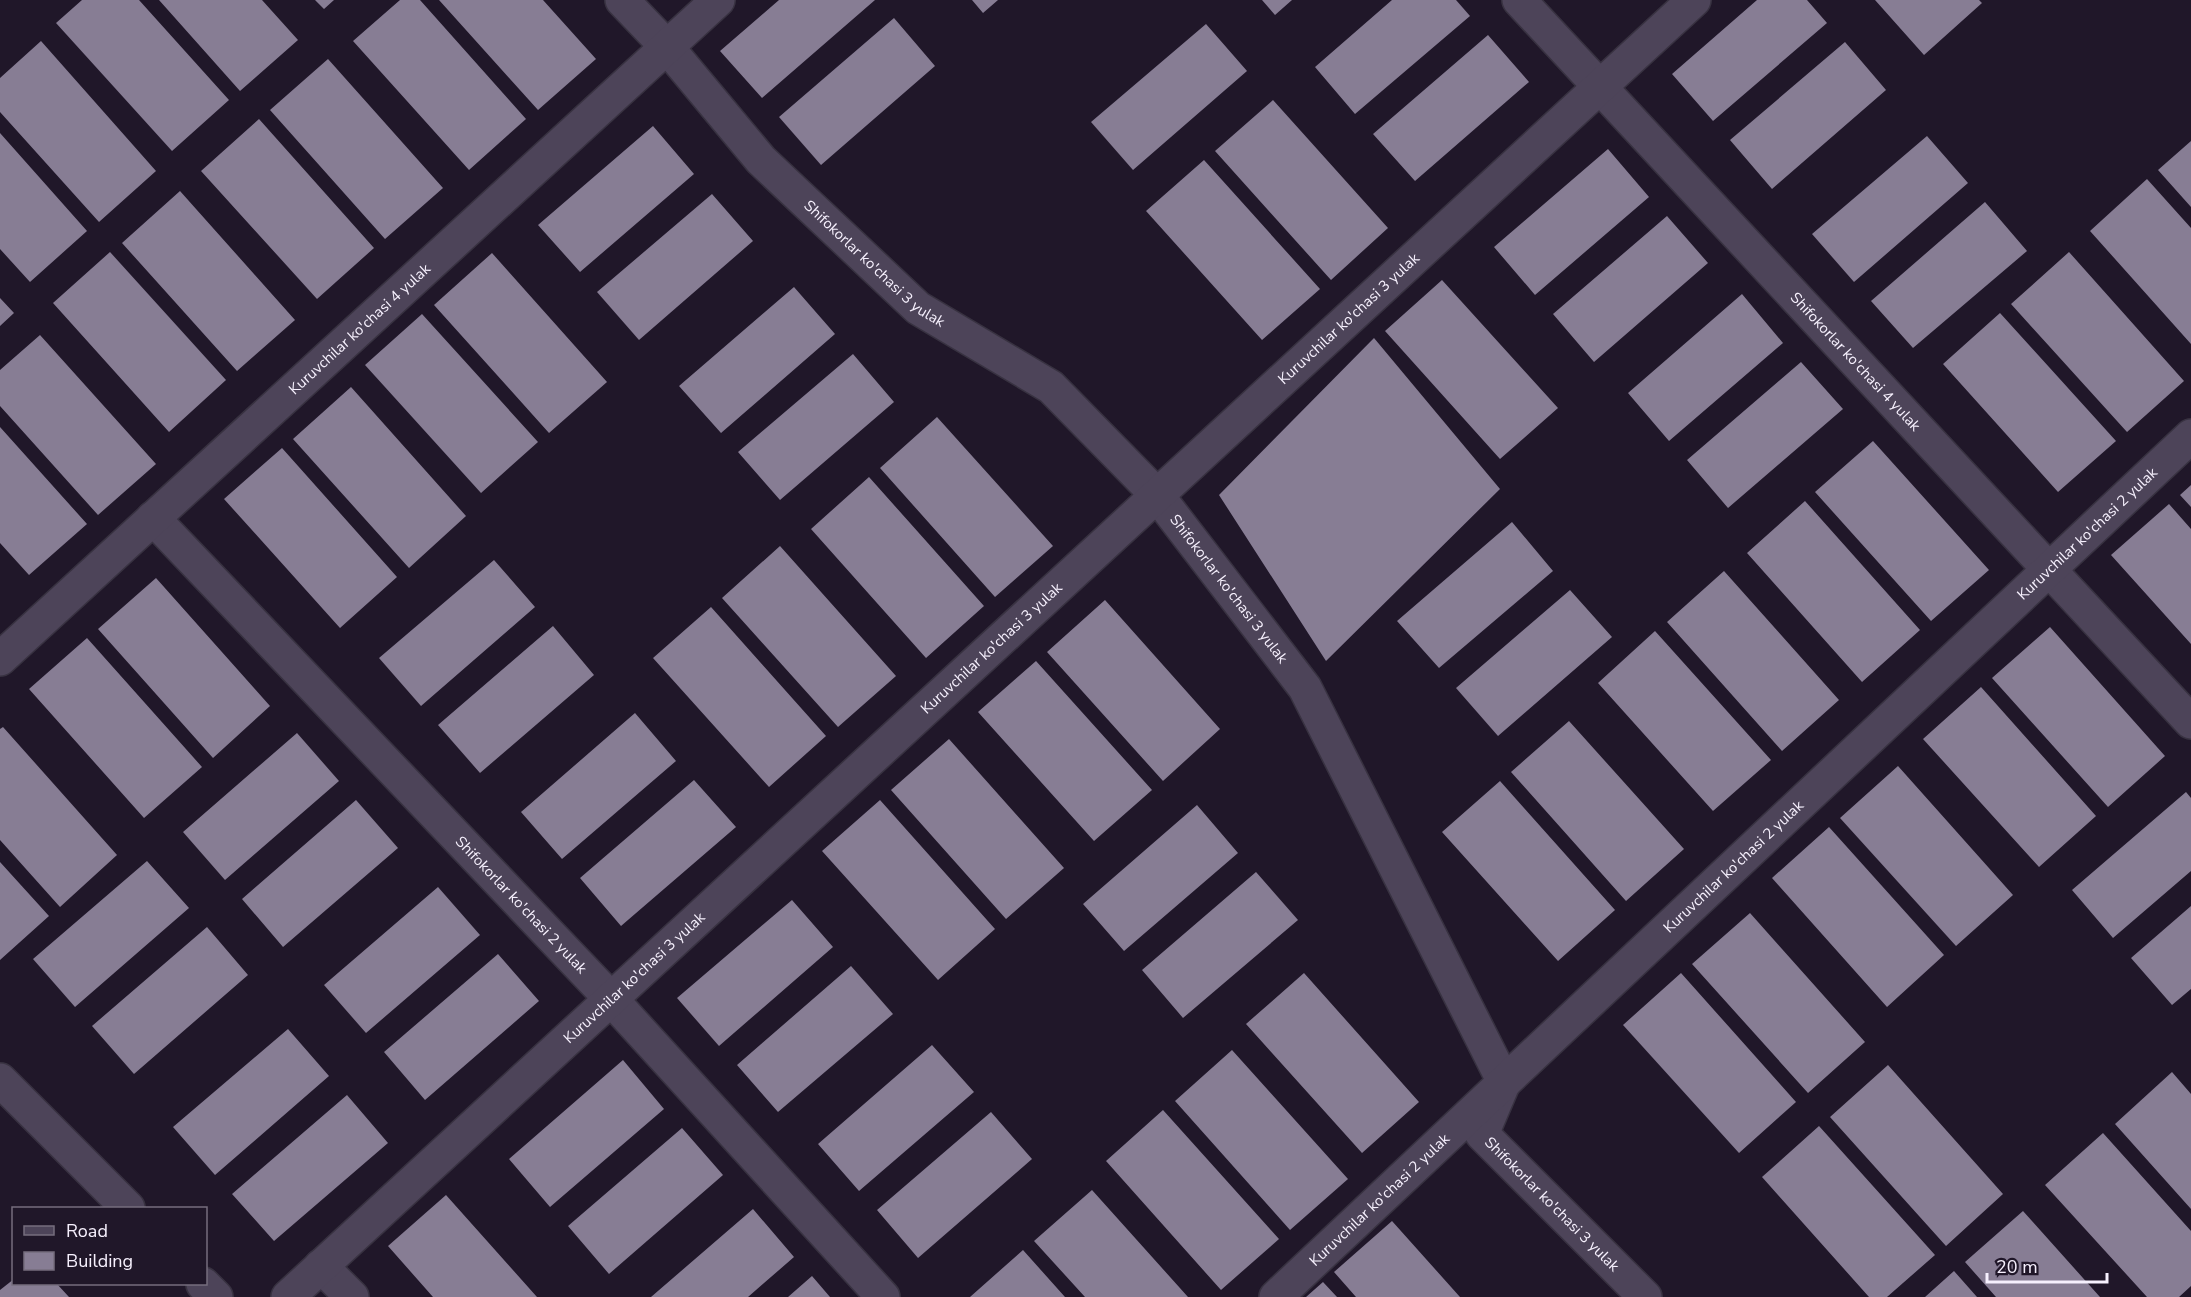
<svg xmlns="http://www.w3.org/2000/svg" width="2191" height="1297" font-family="'Nunito Sans',sans-serif">
  <rect width="100%" height="100%" fill="#201729"/>
  <path fill="#877d94" d="M82,0H139L229,100L172,151L56,23Z
    M159,0H262L298,40L240,91Z
    M315,0H334L324,9Z
    M400,0H420L526,119L469,170L353,41Z
    M439,0H543L596,59L538,110Z
    M779,0H875L762,98L720,51Z
    M972,0H998L983,13Z
    M1262,0H1292L1275,15Z
    M1392,0H1456L1470,16L1355,114L1315,67Z
    M1757,0H1807L1827,23L1713,121L1672,74Z
    M1875,0H1979L1982,3L1924,55Z
    M894,18L935,66L821,165L779,117Z
    M1206,24L1247,71L1133,170L1091,122Z
    M1488,35L1529,82L1415,181L1373,134Z
    M41,41L156,171L99,222L0,112V78Z
    M1845,42L1886,90L1772,189L1730,140Z
    M328,59L443,188L385,239L270,110Z
    M1273,100L1388,228L1331,280L1215,151Z
    M259,119L374,248L317,299L201,171Z
    M653,126L694,174L580,272L538,225Z
    M0,133L87,231L30,282L0,249Z
    M1927,136L1968,183L1854,282L1812,234Z
    M2191,141V207L2158,170Z
    M1608,149L1649,197L1535,295L1494,247Z
    M1204,160L1320,289L1262,340L1146,211Z
    M2147,179L2191,228V344L2090,231Z
    M180,191L295,320L237,371L122,243Z
    M712,194L753,241L639,340L597,292Z
    M1985,202L2027,251L1913,348L1871,301Z
    M1667,216L1708,263L1594,362L1553,314Z
    M110,252L226,380L169,432L53,303Z
    M2069,252L2184,381L2127,432L2011,304Z
    M492,253L607,382L549,433L434,305Z
    M1442,280L1558,408L1500,459L1385,331Z
    M794,287L835,334L721,433L679,386Z
    M1742,294L1783,343L1669,441L1628,393Z
    M0,298L14,313L0,326Z
    M2000,313L2116,441L2058,492L1943,364Z
    M422,314L538,442L481,493L365,365Z
    M40,335L156,464L98,515L0,406V370Z
    M1374,338L1500,489L1326,661L1219,495Z
    M853,354L894,402L780,500L738,452Z
    M1801,362L1843,409L1728,508L1687,460Z
    M351,387L466,516L409,568L293,439Z
    M937,417L1053,546L995,597L880,468Z
    M0,427L87,524L29,575L0,543Z
    M1873,441L1989,570L1931,621L1815,492Z
    M282,448L397,577L340,628L224,499Z
    M869,477L984,606L926,658L811,529Z
    M2191,485V507L2180,495Z
    M1805,501L1920,630L1862,682L1747,553Z
    M2169,504L2191,529V644L2111,555Z
    M1512,522L1553,571L1439,668L1397,621Z
    M780,546L896,676L838,727L722,598Z
    M494,560L535,607L421,706L379,658Z
    M1724,571L1839,700L1782,751L1667,622Z
    M156,578L270,706L213,758L98,629Z
    M1570,590L1612,637L1498,736L1456,688Z
    M1105,600L1220,729L1163,781L1047,652Z
    M711,607L826,736L769,787L653,658Z
    M553,626L594,675L480,773L438,725Z
    M2050,627L2165,756L2108,807L1992,678Z
    M1655,631L1771,760L1713,811L1598,683Z
    M87,638L202,767L144,818L29,689Z
    M1036,661L1152,790L1094,841L978,712Z
    M1981,687L2096,816L2039,867L1923,739Z
    M635,713L676,761L562,859L521,812Z
    M1569,721L1684,849L1626,901L1511,772Z
    M3,727L117,855L60,907L0,840V729Z
    M297,733L339,781L225,880L183,832Z
    M949,739L1064,868L1006,919L891,790Z
    M1898,766L2013,895L1956,946L1840,818Z
    M694,780L736,827L621,926L580,878Z
    M1500,781L1615,910L1558,961L1442,832Z
    M2186,792L2191,798V871L2113,938L2072,890Z
    M356,800L398,848L283,947L242,899Z
    M880,800L995,929L938,980L822,851Z
    M1197,805L1238,853L1124,951L1083,904Z
    M1829,827L1944,955L1887,1007L1772,878Z
    M147,861L189,908L75,1007L33,959Z
    M0,862L49,916L0,960Z
    M1256,872L1298,920L1183,1018L1142,970Z
    M438,887L480,935L366,1033L324,985Z
    M792,900L833,947L719,1046L677,998Z
    M2191,906V989L2172,1005L2131,958Z
    M1750,913L1865,1042L1808,1093L1692,964Z
    M207,927L248,975L134,1074L92,1026Z
    M498,954L539,1001L425,1100L384,1052Z
    M851,966L893,1014L778,1112L737,1065Z
    M1304,973L1419,1102L1362,1153L1246,1024Z
    M1681,973L1796,1102L1739,1153L1623,1025Z
    M288,1029L329,1076L215,1175L173,1127Z
    M932,1045L974,1092L859,1191L818,1144Z
    M1232,1050L1348,1179L1290,1230L1175,1101Z
    M623,1060L664,1109L550,1207L509,1159Z
    M1888,1065L2003,1194L1946,1246L1830,1117Z
    M2172,1072L2191,1094V1209L2115,1124Z
    M347,1095L388,1143L274,1241L232,1194Z
    M1163,1110L1279,1239L1221,1290L1106,1161Z
    M991,1112L1032,1159L918,1258L877,1210Z
    M1819,1126L1935,1255L1887,1297H1869L1762,1177Z
    M682,1128L723,1175L609,1274L568,1226Z
    M2103,1133L2191,1231V1286L2179,1297H2147L2045,1185Z
    M1092,1190L1188,1297H1085L1034,1241Z
    M446,1195L537,1297H433L388,1246Z
    M753,1209L794,1257L748,1297H651Z
    M2023,1211L2100,1297H1996L1965,1262Z
    M1392,1221L1460,1297H1356L1334,1272Z
    M1023,1250L1065,1297H970Z
    M1954,1271L1977,1297H1925Z
    M812,1276L830,1297H788Z
    M14,1279V1284H57L69,1297H0V1290Z
    M1323,1282L1337,1297H1306Z"/>
  <g fill="none" stroke-linecap="round" stroke-linejoin="round">
    <g stroke="#383241" stroke-width="36">
      <g id="street">
        <path id="s1" d="M622,0L667,47L761,160L918,308L1051,387L1157,495L1305,688L1504,1082L1482,1134L1645,1297"/>
        <path id="s2" d="M1519,0L2191,722"/>
        <path id="s3" d="M153,518L611,999L883,1297"/>
        <path id="s4" d="M0,659L718,0"/>
        <path d="M0,1080L128,1208"/>
        <path d="M321,1266L352,1297"/>
        <path d="M203,1284L216,1297"/>
        <path id="s5" d="M288,1297L1694,0"/>
        <path id="s6" d="M1276,1297L2191,436"/>
      </g>
    </g>
    <use href="#street" stroke="#4d4459" stroke-width="33"/>
  </g>
  <g text-anchor="middle" dominant-baseline="central" stroke-width="4.5" stroke-linejoin="round" paint-order="stroke">
    <g font-size="15" fill="#f6f0fd" stroke="#201729">
      <text stroke="none"><textPath href="#s1" startOffset="366">Shifokorlar ko'chasi 3 yulak</textPath></text>
      <text stroke="none"><textPath href="#s5" startOffset="1443">Kuruvchilar ko'chasi 3 yulak</textPath></text>
      <text stroke="none"><textPath href="#s4" startOffset="488">Kuruvchilar ko'chasi 4 yulak</textPath></text>
      <text stroke="none"><textPath href="#s2" startOffset="494">Shifokorlar ko'chasi 4 yulak</textPath></text>
      <text stroke="none"><textPath href="#s6" startOffset="1114">Kuruvchilar ko'chasi 2 yulak</textPath></text>
      <text stroke="none"><textPath href="#s1" startOffset="852">Shifokorlar ko'chasi 3 yulak</textPath></text>
      <text stroke="none"><textPath href="#s5" startOffset="957">Kuruvchilar ko'chasi 3 yulak</textPath></text>
      <text stroke="none"><textPath href="#s6" startOffset="628">Kuruvchilar ko'chasi 2 yulak</textPath></text>
      <text stroke="none"><textPath href="#s3" startOffset="534">Shifokorlar ko'chasi 2 yulak</textPath></text>
      <text stroke="none"><textPath href="#s5" startOffset="471">Kuruvchilar ko'chasi 3 yulak</textPath></text>
      <text stroke="none"><textPath href="#s6" startOffset="142">Kuruvchilar ko'chasi 2 yulak</textPath></text>
      <text stroke="none"><textPath href="#s1" startOffset="1574">Shifokorlar ko'chasi 3 yulak</textPath></text>
    </g>
  </g>
  <rect x="12" y="1207" width="195" height="78" fill="#201729" stroke="#766e7e" stroke-width="1.5"/>
  <rect x="24" y="1226" width="30" height="9" fill="#4d4459" stroke="#766e7e" stroke-width="1.5"/>
  <text x="66" y="1237" font-size="18" fill="#f6f0fd">Road</text>
  <rect x="24" y="1252" width="30" height="18" fill="#877d94" stroke="#766e7e" stroke-width="1.5"/>
  <text x="66" y="1267" font-size="18" fill="#f6f0fd">Building</text>
  <path d="M1987 1273v9h120v-9" fill="none" stroke="#f6f0fd" stroke-width="3"/>
  <text x="1996" y="1273" font-size="18" fill="#f6f0fd" stroke="#201729" stroke-width="4.5" paint-order="stroke">20 m</text>
</svg>
